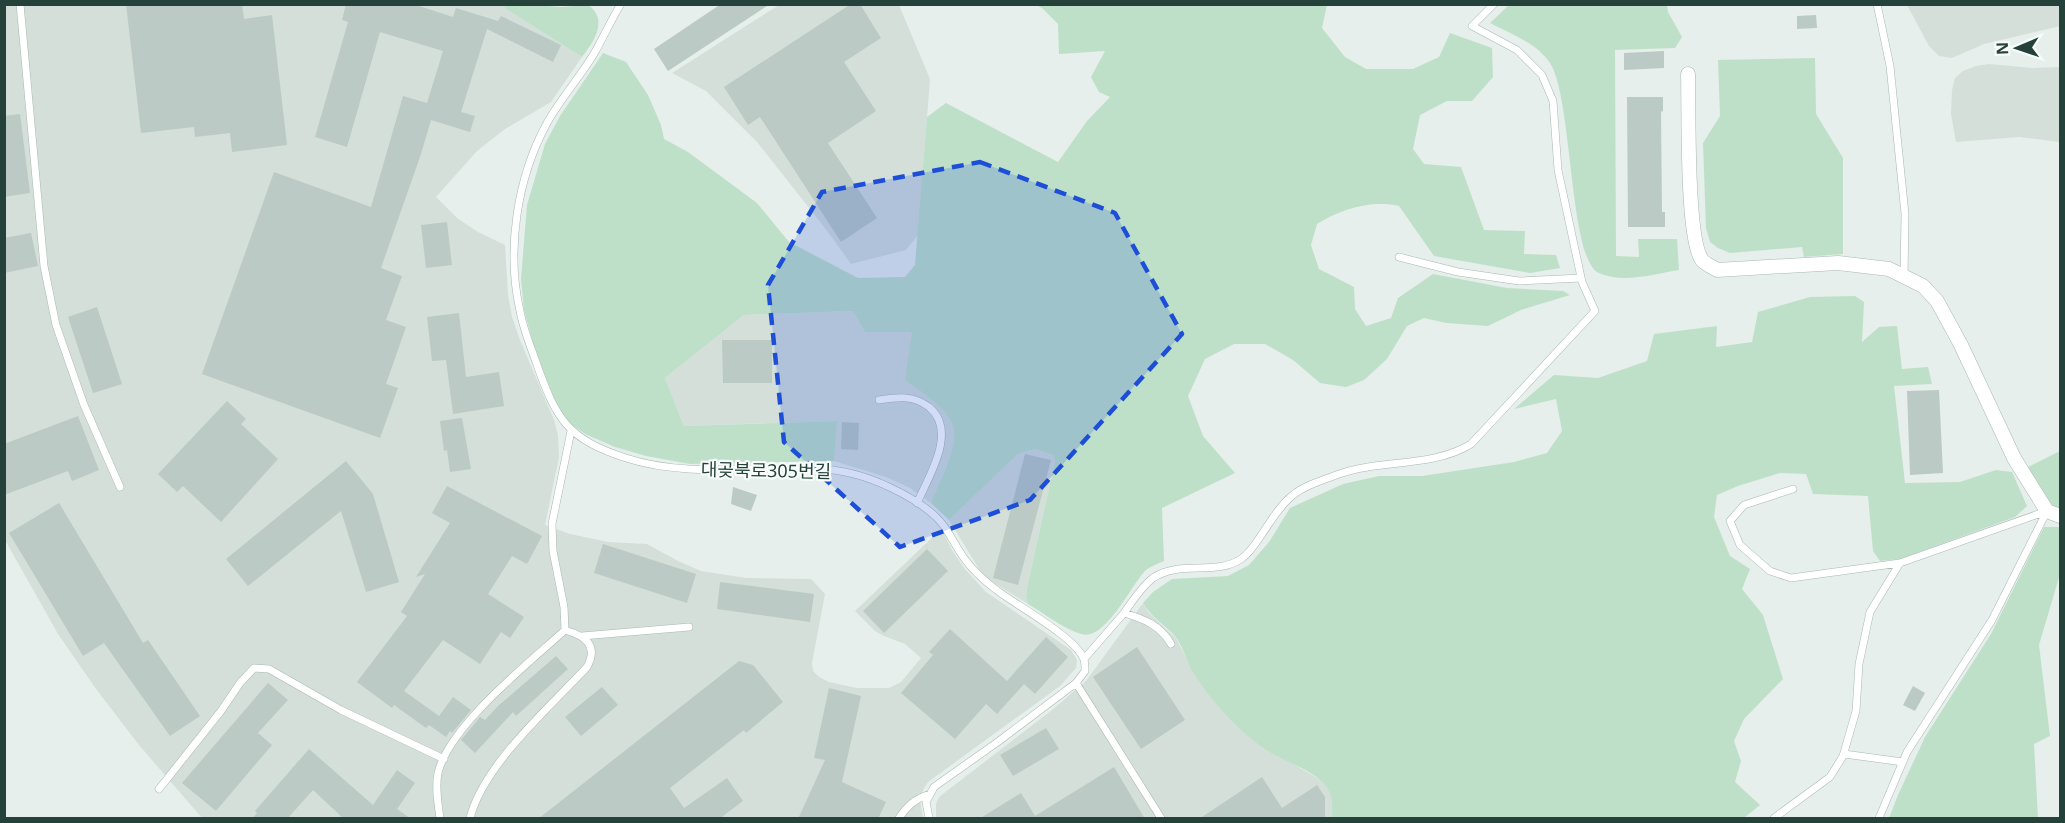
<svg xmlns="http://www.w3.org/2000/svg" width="2065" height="823" font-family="'Noto Sans','Noto Sans KR',sans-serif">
  <rect width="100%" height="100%" fill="#e6efeb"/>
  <path fill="#d4dfda" d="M4,5H504L506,8L582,57L551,102L505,129L477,151L436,197L457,218L478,232L505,245L508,295L512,317L520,340L554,420L558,435L559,457L545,525L570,534L608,542L647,544L678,561L701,571L746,578L811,579L825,594L812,663L813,671L819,677L829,682L857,688H889L901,682L921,658L905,644L884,636L875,631L855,611L938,532L944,534L952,550L964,568L986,592L1071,650L1077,660L1076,668L1060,686L928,782L923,790L920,802L923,818H202L139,745L96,689L58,634L5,540Z
    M779,5H899L930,79L918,235L906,250L851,264L828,232L757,142L706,91L672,73Z
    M1907,5H2060V26L1984,44L1952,58L1939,56L1929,46Z
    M1989,64L2032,68L2060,67V142L2019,137L1956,142L1951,114L1952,90L1955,78L1963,71L1976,66Z
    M853,311L865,332L912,331L930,397L944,410L952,421L955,432V445L931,503L910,488L886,477L834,461L836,421L684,426L665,378L744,315Z
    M1035,449L1053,455L1055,461L1028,583L1026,596L1028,604L989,580L979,569L949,520L1018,454Z
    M1143,603L1148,612L1176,638L1192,669L1220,708L1239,728L1300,768L1324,782L1330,791L1332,804V818H936V804L939,797L1052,710L1086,681Z"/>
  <path fill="#bfe0c8" d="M525,4L561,7L588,5C609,19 594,42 582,57L505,8L504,5Z
    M1067,4L1068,6L1327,5L1322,28L1345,57L1366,69H1413L1439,57L1450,33L1492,48L1493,77L1472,101H1447L1420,115L1413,149L1424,164L1461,167L1484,230L1525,231L1524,254L1556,255L1560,268L1530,273L1434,256L1399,206C1371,200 1341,209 1317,224L1311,245L1319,269L1354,287L1355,309L1366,326L1391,318L1398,298L1433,274L1507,288L1563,291L1570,295L1521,310L1488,326L1446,323L1424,318L1407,326L1387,359L1364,380L1346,387L1320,383L1293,360L1265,344H1234L1205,359L1188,396L1203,436L1235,473L1162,508L1164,561C1157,564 1149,567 1144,572C1130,588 1104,642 1081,634C1062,628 1045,614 1028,604L1026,596L1028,583L1055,461L1053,455L1035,449L1018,454L949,520L931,503C959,434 974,426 905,380L912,332H865L853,311L744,315L665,378L684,426L837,421L834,461L690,464L646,456L615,447L585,434L567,421L555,401L536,353L524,310L521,279L527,205L545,144L560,116L603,53L626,62L648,95L661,125L664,139L688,152L757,203L789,242L858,278L905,277L915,265L927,117L946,103L1058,162L1087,121L1110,97L1099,92L1091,77L1105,51L1059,54L1058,24L1042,8L1036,5Z
    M1509,5H1667L1668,12L1682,37L1675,48L1615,50L1616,256L1639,257L1638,239H1677L1679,270C1654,274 1623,284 1599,273C1569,261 1573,99 1550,63C1537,43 1511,34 1490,23Z
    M1815,58L1816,114L1843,158V254L1804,257L1802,247L1730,253L1718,248L1710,242L1706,228L1703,143L1720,116L1718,60Z
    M1855,296L1864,302L1862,342L1879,327L1897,326L1902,369L1928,367L1932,384L1894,386L1905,483L1960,482L1996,470L2012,472L2027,506L2015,517L1900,559L1880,561L1873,551L1868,496L1813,494L1806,474L1780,473L1738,486L1717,495L1714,517L1730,556L1750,569L1742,589L1763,615L1783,679L1744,719L1734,741L1741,761L1735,782L1760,805L1744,818H1332C1332,810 1333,800 1329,791C1322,773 1282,761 1265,749C1236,729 1209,699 1191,669C1186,658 1182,645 1175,636C1164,624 1151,617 1143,603L1153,592L1172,579L1228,576L1249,565L1269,542L1290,508L1343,484L1379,476H1422L1514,462L1547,453L1562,431L1556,399L1514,409L1554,375L1598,378L1647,361L1654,334L1717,326L1716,347L1752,342L1758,312L1810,297Z
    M2060,451V512L2050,508L2028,467Z
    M2044,527H2060V574L2039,645L2050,736L2034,744L2038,818H1889L1898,795L1925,737L1991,634Z"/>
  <path fill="#bbcac4" d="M126,4H242L244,19L272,15L287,145L232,152L230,133L195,137L194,127L141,133Z
    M346,4H413L453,17L456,8L498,21L501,16L561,45L553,62L487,29L461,112L475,116L470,132L431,120L421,154L381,268L402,276L386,320L406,327L386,384L398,388L380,438L202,374L274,172L371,207L403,96L427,103L443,51L380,32L347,147L315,137L348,22L342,20Z
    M721,4H770L668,71L654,49Z
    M851,4H860L881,38L844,62L876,111L828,143L877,218L841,242L760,117L748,125L724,87Z
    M1816,15L1817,28L1797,29V16Z
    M1664,51V68L1624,70V53Z
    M1627,97H1663V111L1661,112L1662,212H1665V227H1628Z
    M20,114L30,193L4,197V116Z
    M447,222L452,265L426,268L421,225Z
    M31,233L38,266L4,273V238Z
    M97,307L122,384L93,393L68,317Z
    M459,313L466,377L499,372L504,406L453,414L446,360L432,361L427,317Z
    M722,340H772V383H723Z
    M1939,390L1943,473L1910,475L1907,391Z
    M227,401L246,419L241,424L278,459L221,522L183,486L177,492L158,474Z
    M78,416L99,470L72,481L68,471L4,495V444Z
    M462,418L471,469L450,472L447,450L444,451L440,421Z
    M842,422L859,423L858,450L841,449Z
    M1025,454L1051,460L1018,585L993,578Z
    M346,461L373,494L399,582L366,592L341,511L248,586L226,559Z
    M447,486L542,536L527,564L512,556L488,594L524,617L510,638L501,632L480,664L443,640L404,691L439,716L453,697L471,710L452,733L450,731L446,737L429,725L426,728L394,705L392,708L357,682L407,616L401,612L425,574L416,577L450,523L432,513Z
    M733,487L757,495L751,511L731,504Z
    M59,503L143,643L148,640L200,716L170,736L104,643L83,656L9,533Z
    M603,544L696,574L687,603L594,573Z
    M927,549L948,571L884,633L863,611Z
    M720,582L814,594L810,622L717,609Z
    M950,629L1007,681L1046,637L1068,657L1035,694L1024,684L997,714L986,704L955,739L901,693L933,655L929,652Z
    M1137,647L1185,720L1141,749L1093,677Z
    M556,656L568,669L516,716L513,712L475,753L461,740L480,717L485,720L498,706Z
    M739,661L753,665L783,702L746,733L744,730L670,788L684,808L727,778L743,801L719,819H538Z
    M268,683L288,700L258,733L272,745L216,811L182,783Z
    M1913,686L1925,693L1915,711L1903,705Z
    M602,687L618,705L581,736L565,717Z
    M829,688L861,696L842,782L886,802L878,819H798L825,760L814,758Z
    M1046,728L1059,749L1013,776L1000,755Z
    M309,749L373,805L397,770L415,783L397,809L411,819H344L313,790L287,819H252L257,813L255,811Z
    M1114,767L1145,819H979L1021,793L1035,816Z
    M1262,777L1282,808L1317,785L1325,797V819H1199Z"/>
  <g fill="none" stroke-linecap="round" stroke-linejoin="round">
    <g stroke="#a8b8b2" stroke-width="8">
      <path id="lane" d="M20,4L44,266L56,325L84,405L120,487
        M621,4C611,20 604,36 595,52C581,76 561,98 547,123C517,178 506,250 520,311C523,328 530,345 536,362C556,419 567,439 626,458C675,474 726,469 776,468C805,468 833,467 861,476C884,483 919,500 936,517C947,527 952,540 960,552C971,570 985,582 1002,594C1020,607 1079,640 1084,660C1085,663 1085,667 1085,671L1076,683L999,741L934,787L926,802L929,818
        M1877,4L1890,66L1905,214L1904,277
        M1399,257L1458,272L1519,281L1581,278
        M879,400C898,397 913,395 929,407C958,431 929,476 917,503
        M1793,489L1744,505L1730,521L1740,545L1770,571L1791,578L1900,563L2047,511
        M1124,613C1132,602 1141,587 1153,578C1179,560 1216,576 1241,559C1250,553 1256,543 1262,534C1271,521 1280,505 1293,495C1305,485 1324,480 1339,474C1381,459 1432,468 1471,444L1595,311L1582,282L1558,170L1553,101L1542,75L1517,50L1472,26L1494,4
        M582,636L689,627
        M1084,659L1124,613C1144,619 1160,625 1171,644
        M1076,683L1161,818
        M1844,754L1903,762
        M159,789L221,711L240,683L254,668L269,669L341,710L444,759
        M440,818C438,804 435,787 438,773C449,726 529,663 565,630L564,607L553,551L552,524L571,431
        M470,818C484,764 549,708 587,667C599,645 585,636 565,630
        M899,818C908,805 915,799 930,794
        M1774,818L1830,777L1843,756L1856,711L1859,664L1870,612L1900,563
        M1879,818L1907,752L1992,620L2047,511"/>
    </g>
    <g stroke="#a8b8b2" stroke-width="15">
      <path id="street" d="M1688,74C1689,107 1686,239 1702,260C1705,264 1713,267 1717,270L1838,263L1889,269L1923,286L1937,301L1961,345L2014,458L2047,511L2060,516"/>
    </g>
    <use href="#lane" stroke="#fff" stroke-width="7"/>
    <use href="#street" stroke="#fff" stroke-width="14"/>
  </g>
  <path fill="#1d4ed8" fill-opacity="0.2" stroke="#1d4ed8" stroke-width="4.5" stroke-dasharray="12 8" stroke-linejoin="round" d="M980,162L1115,213L1182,334L1030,500L900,547L784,442L768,285L822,192Z"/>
  <g text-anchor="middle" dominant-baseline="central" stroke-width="4.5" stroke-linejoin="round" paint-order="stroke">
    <g font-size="18" fill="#24423a" stroke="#f7fbf9">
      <text transform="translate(766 470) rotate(1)">대곶북로305번길</text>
    </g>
  </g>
  <rect width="2065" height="823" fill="none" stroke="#24423a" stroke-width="12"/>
  <g transform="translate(2017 48) rotate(268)" stroke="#f7fbf9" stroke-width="4.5" paint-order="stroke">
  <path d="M0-4.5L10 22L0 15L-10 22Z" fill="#24423a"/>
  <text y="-9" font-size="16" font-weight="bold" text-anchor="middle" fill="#24423a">N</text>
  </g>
</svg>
